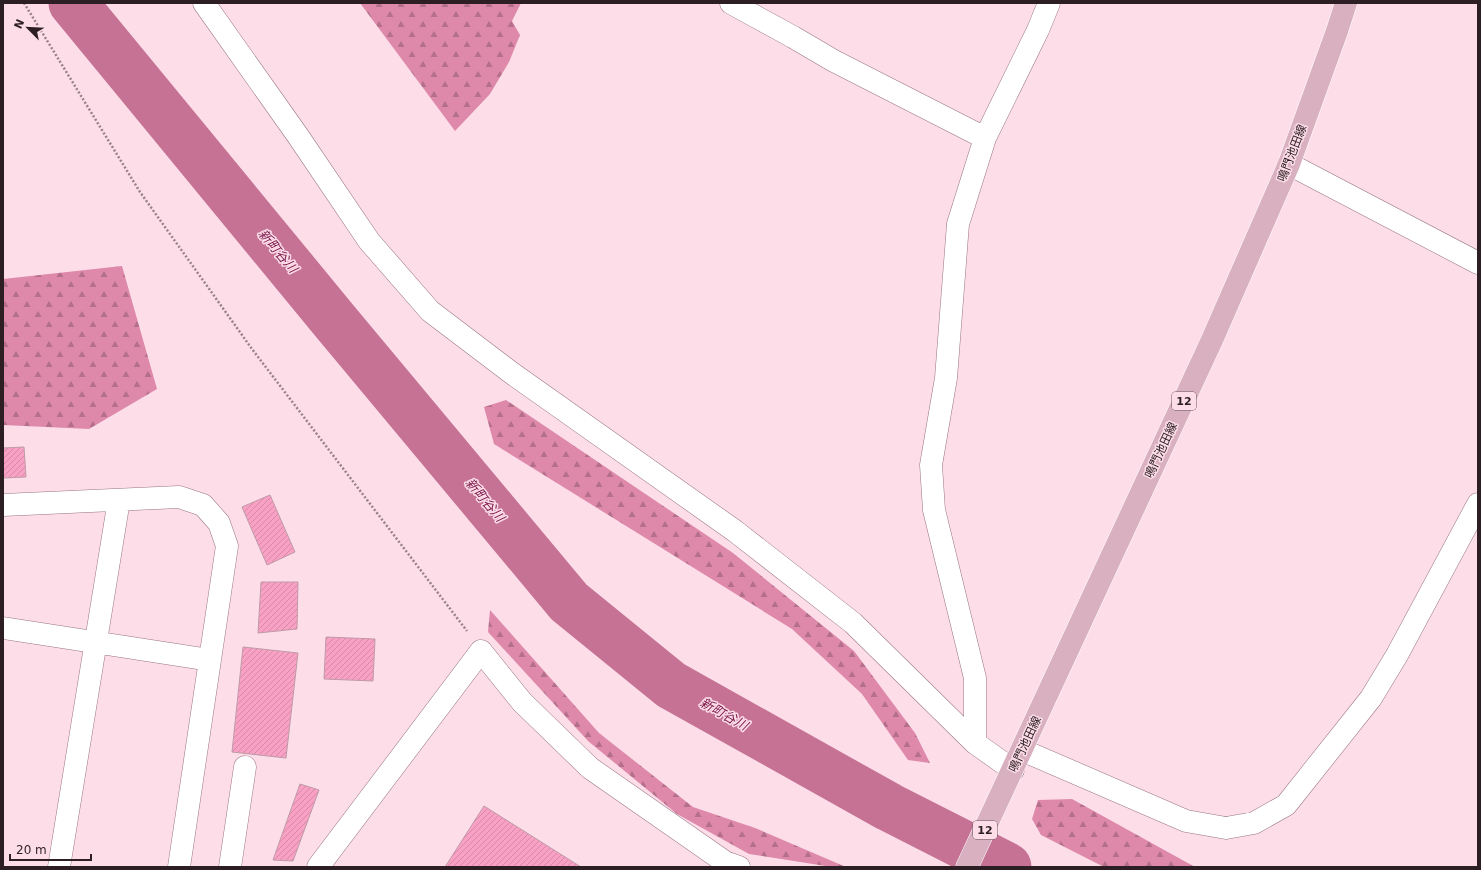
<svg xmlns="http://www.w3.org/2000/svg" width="1481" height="870" font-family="'DejaVu Sans','Noto Sans JP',sans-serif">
  <defs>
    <pattern id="forest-firs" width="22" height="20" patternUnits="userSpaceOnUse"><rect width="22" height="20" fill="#de89aa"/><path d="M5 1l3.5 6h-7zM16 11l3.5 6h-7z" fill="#b46f8a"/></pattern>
    <pattern id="building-hatch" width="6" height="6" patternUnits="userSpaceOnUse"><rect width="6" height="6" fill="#f9a1c4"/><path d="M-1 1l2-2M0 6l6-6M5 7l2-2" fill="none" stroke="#d68aa8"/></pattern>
  </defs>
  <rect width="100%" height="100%" fill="#fcdde8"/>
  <path fill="url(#forest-firs)" d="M360,3H521L512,21L520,35L509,62L490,94L455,131Z
    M122,266L157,389L89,429L3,425V279Z
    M506,400L733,553L854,651L915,733L930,763L908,760L862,694L792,629L494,444L484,407Z
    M490,610L599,733L693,807L755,828L846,867H832L749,854L677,814L588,741L488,632Z
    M1072,799L1195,867H1104L1041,835L1032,819L1038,800Z"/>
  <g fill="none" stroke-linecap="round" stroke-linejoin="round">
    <path stroke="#c57294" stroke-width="49" d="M73,3L333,319L569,602L671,685L889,807L1007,867"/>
  </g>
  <path fill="url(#building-hatch)" stroke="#bf9aa7" d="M24,447L26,477L3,478V448Z
    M270,495L295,552L267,565L242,507Z
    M261,582H298L297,629L258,633Z
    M326,637L375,639L373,681L324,679Z
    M243,647L298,653L286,758L232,752Z
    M300,784L319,790L293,861L273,860Z
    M484,806L581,867H445Z"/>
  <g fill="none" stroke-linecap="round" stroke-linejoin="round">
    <g stroke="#997683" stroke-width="23">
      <path id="minor" d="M204,3L298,136L369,241L430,311L513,374L735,531L853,623L975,743L1013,770
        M731,3L793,37L834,61L985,138
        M1289,164L1478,263
        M3,505L179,497L203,505L219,523L227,546L179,867
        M3,628L210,660
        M975,743V678L934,510L931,465L946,378L958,224L985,138L1038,30L1049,3
        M1022,750L1186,821L1226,828L1254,823L1286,805L1371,698L1397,655L1478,504
        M59,867L119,500
        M230,867L245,767
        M318,867L481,651L522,702L590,768L725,862L739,867"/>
    </g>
    <g stroke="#fff" stroke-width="23">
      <path id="major" d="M967,867L1212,340L1289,164L1337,31L1346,3"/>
    </g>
    <path stroke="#988189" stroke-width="2.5" stroke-dasharray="2 2" stroke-linecap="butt" d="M24,3L140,192L252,349L467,631"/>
    <use href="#minor" stroke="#fff" stroke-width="22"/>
    <use href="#major" stroke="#d9b0c0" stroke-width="22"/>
  </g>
  <g text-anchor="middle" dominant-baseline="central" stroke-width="3" stroke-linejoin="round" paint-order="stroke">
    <g fill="#fcdde8" stroke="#6a575e" stroke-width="1">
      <rect x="1172" y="392" width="24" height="18" rx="3"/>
      <rect x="973" y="821" width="24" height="18" rx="3"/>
    </g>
    <g font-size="11" font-weight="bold" fill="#2c1e23">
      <text x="1184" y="401">12</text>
      <text x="985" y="830">12</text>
    </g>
    <g font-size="12" fill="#2c1e23" stroke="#fcdde8">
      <text transform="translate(1292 153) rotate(-69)">鳴門池田線</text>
      <text transform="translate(1161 450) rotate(-65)">鳴門池田線</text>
      <text transform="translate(1025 744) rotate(-65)">鳴門池田線</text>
    </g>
    <g font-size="13" font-style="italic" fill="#7b174a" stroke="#fcdde8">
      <text transform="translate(278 251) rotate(50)">新町谷川</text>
      <text transform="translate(485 500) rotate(50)">新町谷川</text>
      <text transform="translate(724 714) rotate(29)">新町谷川</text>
    </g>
  </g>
  <rect width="1481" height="870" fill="none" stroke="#2c1e23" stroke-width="8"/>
  <g transform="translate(28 28) rotate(294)" stroke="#fcdde8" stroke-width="3" paint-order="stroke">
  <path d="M0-3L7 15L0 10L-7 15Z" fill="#2c1e23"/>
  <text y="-6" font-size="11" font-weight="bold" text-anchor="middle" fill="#2c1e23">N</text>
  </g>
  <path d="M10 854v6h81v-6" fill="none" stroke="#2c1e23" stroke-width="2"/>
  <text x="16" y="854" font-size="12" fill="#2c1e23" stroke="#fcdde8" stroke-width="3" paint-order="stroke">20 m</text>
</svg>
